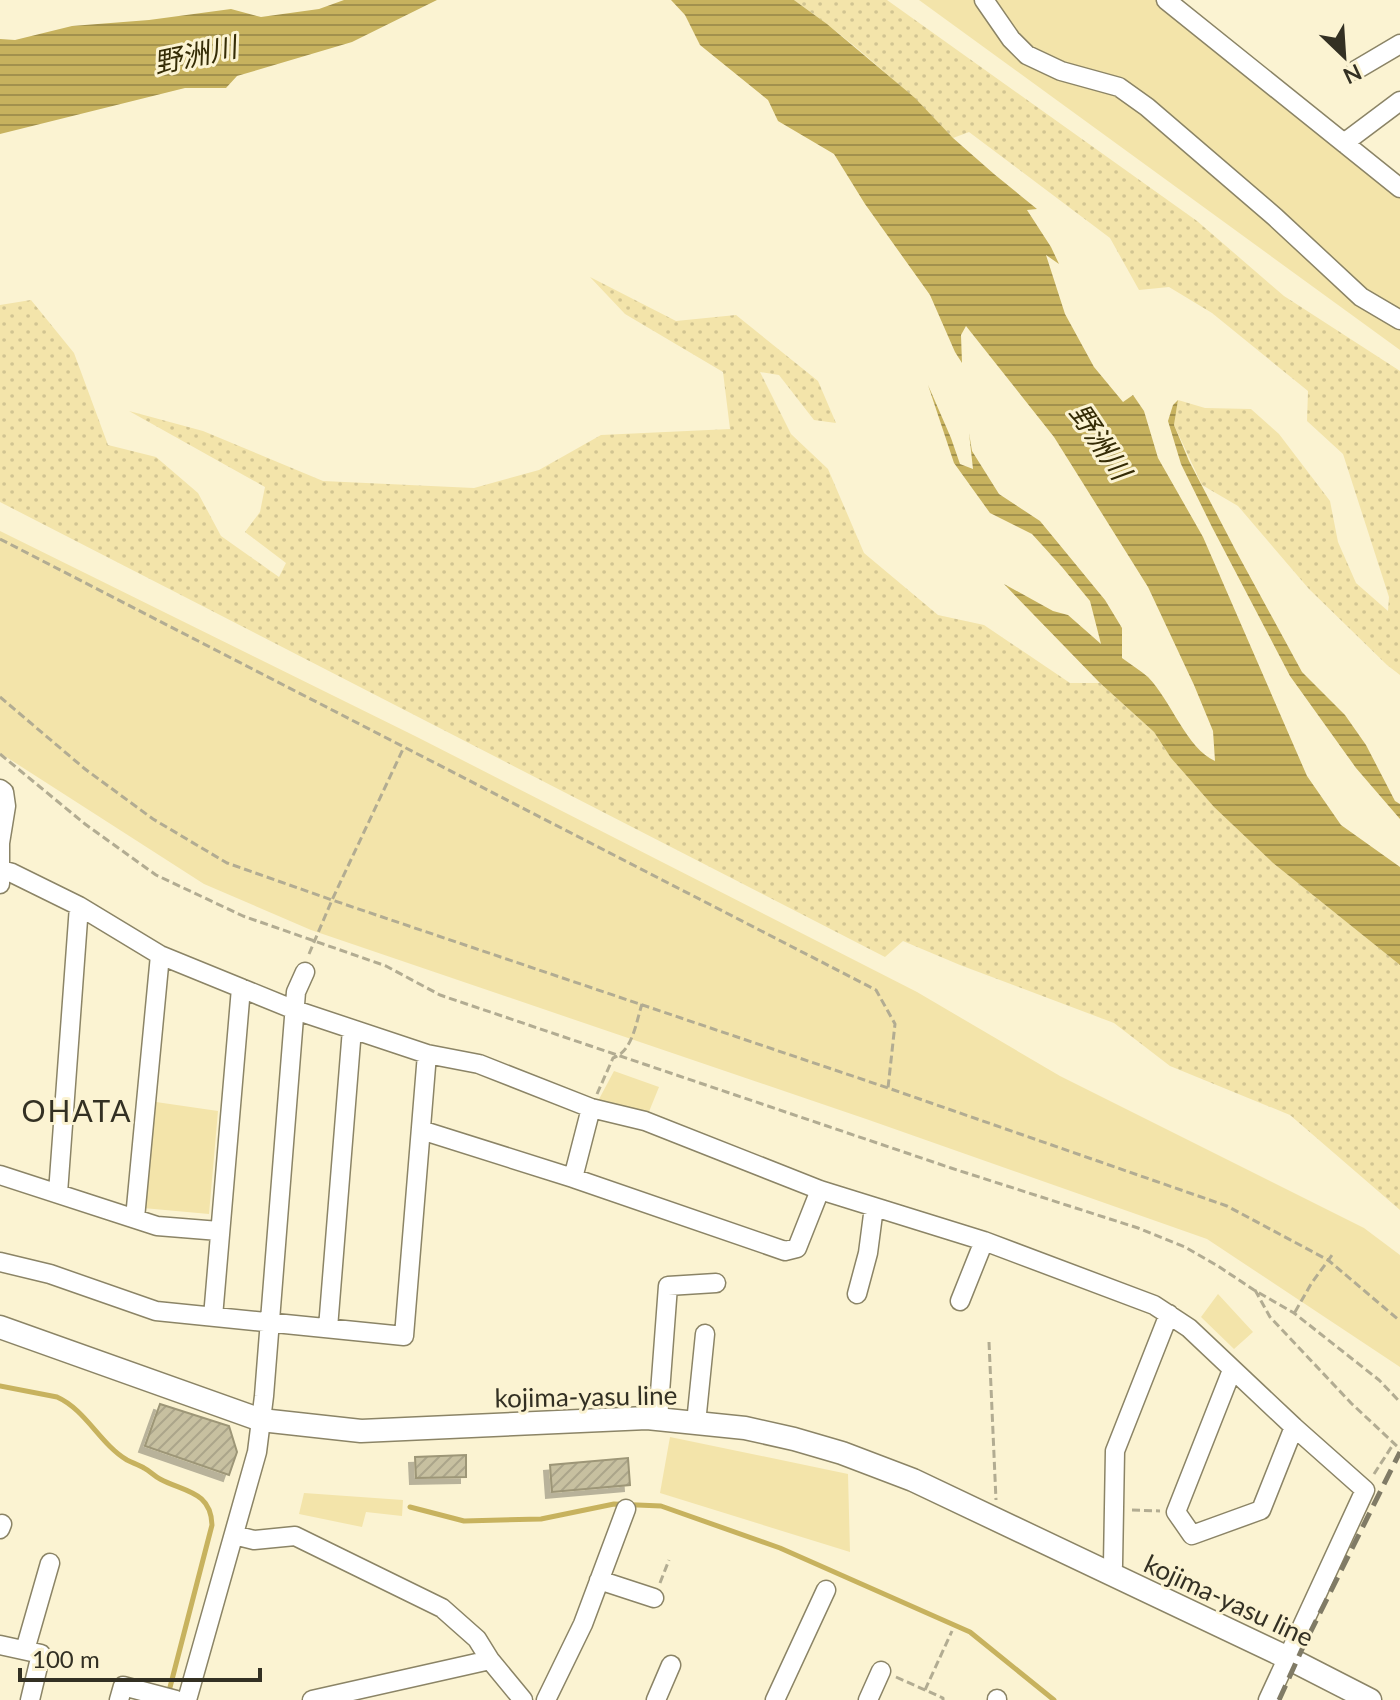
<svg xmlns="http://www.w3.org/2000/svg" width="1400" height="1700" font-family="Lato,'Noto Sans JP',sans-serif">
  <defs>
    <pattern id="grass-dots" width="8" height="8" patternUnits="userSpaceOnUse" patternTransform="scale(2)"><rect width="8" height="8" fill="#f3e4aa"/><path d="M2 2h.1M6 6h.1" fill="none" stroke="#d1c492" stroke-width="1.8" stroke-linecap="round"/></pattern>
    <pattern id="water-rules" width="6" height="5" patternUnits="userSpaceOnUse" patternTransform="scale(2)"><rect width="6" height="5" fill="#c7b25e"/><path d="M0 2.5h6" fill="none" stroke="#a2914d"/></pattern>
    <pattern id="building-hatch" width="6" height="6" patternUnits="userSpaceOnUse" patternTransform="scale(2)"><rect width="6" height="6" fill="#c7c0a0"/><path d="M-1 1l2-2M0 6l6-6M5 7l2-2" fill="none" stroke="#aba58a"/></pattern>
    <filter id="shadow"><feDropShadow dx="-6" dy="6" stdDeviation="0" flood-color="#0004"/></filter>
  </defs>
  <rect width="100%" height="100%" fill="#fbf3d2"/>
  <path fill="url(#grass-dots)" d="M794,0H887L1197,221L1284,296L1400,371V675L1387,665L1309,589L1238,506L1202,485L1174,425L1178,400L1205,408L1251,409L1279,434L1330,501L1338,542L1356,583L1388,611L1389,597L1343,454L1307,421L1308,391L1212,313L1169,287L1139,290L1110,238L969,132L953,138C904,87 851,40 794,0Z
    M590,277L676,321L736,315L818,381L836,423L814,420L779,375L760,372L791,434L828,469L864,553L938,615L984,625L1070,683H1100L1154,732L1171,758L1214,807L1273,863L1400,965V1210L1290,1115L1170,1066L1114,1023L960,965L903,941L885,957L0,502V305L31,300L74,353L108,445L156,457L198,493L221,536L279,577L286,563L245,532L260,512L265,487L129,411L203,431L323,481L474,488L539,470L601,435L730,429L723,372L625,314Z"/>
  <path fill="#f3e4aa" d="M919,0H1159L1400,190V350Z
    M0,531L417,737L917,992L1060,1076L1364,1228L1400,1255V1367L1207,1239L869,1120L311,930L204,884L0,753Z
    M614,1071L659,1087L646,1119L598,1101Z
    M156,1102L218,1111L209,1214L143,1208Z
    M1218,1294L1253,1332L1234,1349L1201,1317Z
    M670,1437L848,1474L850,1552L660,1493Z
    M304,1493L403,1500L402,1516L366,1512L362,1527L299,1514Z"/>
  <path fill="url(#water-rules)" d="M344,0H437L352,42L237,76L226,88H185L0,134V39L15,40L72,26L149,20L231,9L261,17L319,9Z
    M671,0H794L827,24L915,98L953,138L994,174L1037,209L1027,210L1051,247L1059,264L1046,255L1065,314L1094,367L1123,402L1133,395L1144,411L1158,458L1203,537L1307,776L1341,825L1400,867V965L1273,863L1214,807L1171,758L1154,732L1100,683L1004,584L1053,611L1068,615L1101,644L1090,601L1062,567L1032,534L990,513L954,463L928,385L951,438L960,464L973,469L969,433L972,451L999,494L1040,521L1105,600L1122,628V658C1130,664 1140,670 1148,677C1170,699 1187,749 1215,761L1213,731L1194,685L1148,587L1054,437L966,326L961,335L962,363L955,352L930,295L865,204L834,154L778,121L768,100L700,45L685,15Z
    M1178,400L1174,425L1189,461L1236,551L1302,672L1345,715L1366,745L1395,801L1400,804V819L1356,768L1290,676L1212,527L1181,464L1168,421L1173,405Z"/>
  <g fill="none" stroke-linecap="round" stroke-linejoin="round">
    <path stroke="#c7b25e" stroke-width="5" d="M0,1386L57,1397C86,1410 100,1444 127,1460C133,1463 139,1465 144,1468C150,1471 154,1476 160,1479C184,1492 211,1491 212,1525L168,1695
      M410,1507L464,1521L541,1519L614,1504L661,1506L780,1548L970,1632L1054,1700"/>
  </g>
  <path fill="url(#building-hatch)" stroke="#9d9677" stroke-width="2" filter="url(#shadow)" d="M160,1404L229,1426L237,1452L229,1475L145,1446Z
    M466,1455V1477L416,1478L415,1457Z
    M628,1458L630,1485L552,1492L550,1465Z"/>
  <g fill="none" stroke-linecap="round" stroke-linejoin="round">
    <g stroke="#8b8466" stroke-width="21">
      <path id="minor" d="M984,0L1011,39L1027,55L1061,71L1119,87L1147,107L1275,217L1361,297L1400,320
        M1166,0L1400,188
        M1356,70L1400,44
        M1344,143L1400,101
        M0,789L4,792L6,806L0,843
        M0,844V884
        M1,870L12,873L79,906L160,955L295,1010L427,1054L479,1064L591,1108L645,1121L820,1190L984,1241L1154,1305L1189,1328L1294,1427L1365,1490L1268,1700
        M421,1130L573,1178L785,1251L797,1248L820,1190
        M0,1175L157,1226L219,1231
        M573,1178L591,1108
        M58,1193L79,906
        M135,1218L160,955
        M0,1262L50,1274L156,1311L404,1336L427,1054
        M857,1294L868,1253L874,1207
        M960,1301L984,1241
        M213,1317L241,988
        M328,1328L352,1029
        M1232,1370L1176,1512L1192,1535L1261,1510L1294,1427
        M658,1419L668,1286L716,1283
        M696,1423L705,1334
        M0,1529L2,1524
        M234,1535L254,1540L295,1536L442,1608L477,1639L490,1660L523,1700
        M1109,1574L1113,1565L1115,1451L1169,1314
        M599,1580L654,1598
        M0,1645L41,1654L30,1700
        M25,1650L50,1563
        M119,1700L123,1686L176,1700
        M187,1700L257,1452L264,1396L296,992L305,972
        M312,1700L490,1660
        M546,1700L583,1624L626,1509
        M656,1700L671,1665
        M775,1700L826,1590
        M868,1700L881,1671
        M997,1700V1699"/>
    </g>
    <g stroke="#8b8466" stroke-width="25">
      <path id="major" d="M0,1327L261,1420L361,1431L647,1418L745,1428L794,1439L842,1453L913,1480L1288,1658L1370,1700"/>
    </g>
    <path stroke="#b2ac92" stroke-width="3" stroke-dasharray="8 4" stroke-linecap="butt" d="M0,539L876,990L895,1024L888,1088
      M0,697L85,769L153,819L227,863L332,900L888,1088L1227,1206L1328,1260L1400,1321
      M0,754L85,824L156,875L243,916L386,966L440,995L951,1168L1138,1228L1185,1247L1218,1266L1254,1290L1294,1313L1379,1380L1400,1402
      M309,954L332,900L404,747
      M597,1094L613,1058C633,1051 636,1022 642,1004
      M1255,1290L1270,1317L1351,1403L1400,1449
      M1295,1312L1311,1284L1332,1255
      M989,1342L996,1500
      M1374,1474L1394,1443
      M1132,1510L1160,1511
      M660,1583L669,1560
      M896,1677L943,1698V1700
      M925,1690L952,1631"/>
    <use href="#minor" stroke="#fff" stroke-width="18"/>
    <use href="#major" stroke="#fff" stroke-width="22"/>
    <path stroke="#807b66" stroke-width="5" stroke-dasharray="16 8" stroke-linecap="butt" d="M1279,1700L1303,1647L1400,1452"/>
  </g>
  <g text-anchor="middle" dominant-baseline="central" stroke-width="6" stroke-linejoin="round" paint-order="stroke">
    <g font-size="26" fill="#333023" stroke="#fbf3d2">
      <text transform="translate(586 1396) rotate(-1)">kojima-yasu line</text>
      <text transform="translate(1229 1600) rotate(25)">kojima-yasu line</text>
    </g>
    <g font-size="28" font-style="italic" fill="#352c06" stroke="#fbf3d2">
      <text transform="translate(195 54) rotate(-12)">野洲川</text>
      <text transform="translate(1101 441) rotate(56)">野洲川</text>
    </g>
    <g font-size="30" letter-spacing="2" fill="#333023" stroke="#fbf3d2">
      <text x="77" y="1110">OHATA</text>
    </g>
  </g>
  <g transform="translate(1344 56) rotate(155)" stroke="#fbf3d2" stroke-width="6" paint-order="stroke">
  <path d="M0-6L14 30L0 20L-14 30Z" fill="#333023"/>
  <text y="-12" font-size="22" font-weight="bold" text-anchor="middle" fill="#333023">N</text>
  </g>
  <path d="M20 1668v12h240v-12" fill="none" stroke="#333023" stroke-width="4"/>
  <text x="32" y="1668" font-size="24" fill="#333023" stroke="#fbf3d2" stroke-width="6" paint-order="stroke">100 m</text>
</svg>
